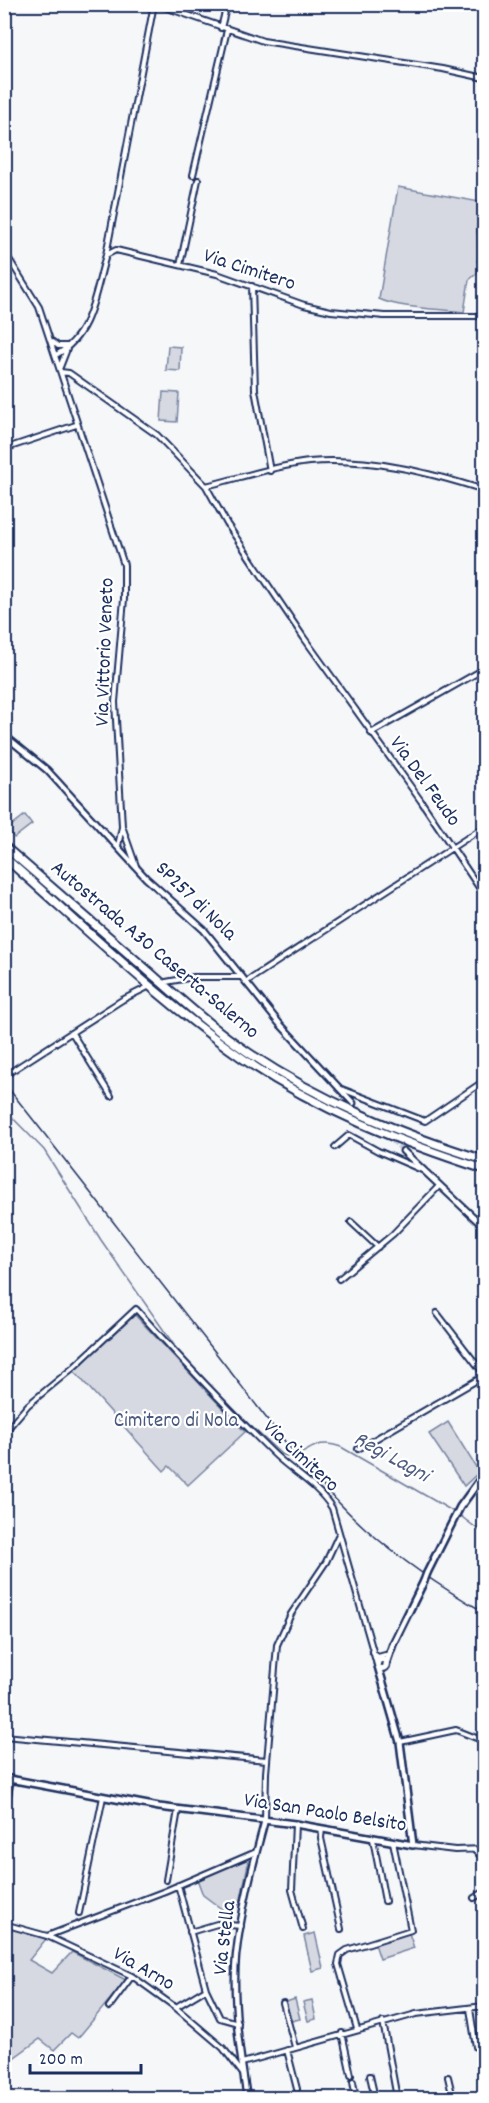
<svg xmlns="http://www.w3.org/2000/svg" width="489" height="2103" font-family="Dekko,sans-serif">
  <rect width="100%" height="100%" fill="#f6f7f9"/>
  <filter id="ink" filterUnits="userSpaceOnUse"><feTurbulence type="fractalNoise" baseFrequency=".0167" numOctaves="2"/><feDisplacementMap in="SourceGraphic" scale="12" xChannelSelector="R" yChannelSelector="G"/><feConvolveMatrix kernelMatrix="1 2 1 2 8 2 1 2 1" color-interpolation-filters="sRGB"/></filter>
  <g filter="url(#ink)">
    <path fill="#d6d9e2" stroke="#7884a0" stroke-width="1.5" d="M398,187L480,202L477,231L480,254L477,261L482,269L469,280L464,312C440,309 398,308 379,299Z
      M168,346L181,347L180,371L166,370Z
      M163,392L179,393L177,422L161,421Z
      M25,815L32,824L14,838L7,829Z
      M135,1315L245,1432L188,1485L169,1466L164,1471L74,1371Z
      M448,1422L479,1472L464,1486L429,1434Z
      M249,1859L240,1904L223,1910L203,1895L197,1879Z
      M5,1926L46,1939L29,1960L52,1973L72,1952L126,1980L78,2038L71,2033L54,2050L40,2039L5,2064Z
      M315,1933L323,1968L312,1971L304,1936Z
      M409,1933L414,1948L380,1959L375,1944Z
      M295,1999L300,2019L291,2021L286,2002Z
      M312,2000L316,2019L308,2021L303,2002Z"/>
    <g fill="none" stroke-linecap="round" stroke-linejoin="round">
      <path stroke="#707c99" stroke-width="1.5" d="M4,1109L44,1150L101,1240L174,1345
        M251,1426L281,1454L290,1457C310,1454 314,1437 341,1447L454,1512
        M458,1514L484,1534"/>
      <path stroke="#cacfda" stroke-width="4.5" stroke-dasharray="4.5 2" stroke-linecap="butt" d="M353,1103L365,1114
        M388,1137L403,1151"/>
      <g stroke="#1b2f5e" stroke-width="8">
        <path id="minor" d="M156,4L263,41L443,69L484,78
          M221,28L227,4
          M193,175L227,30
          M4,251L39,307L124,565V599L115,702L122,826L136,866
          M106,255L154,4
          M180,265L198,180
          M252,286L255,390L270,471
          M53,342L58,346H68
          M56,355C92,335 95,292 106,255L116,250L217,274L304,305L331,311L384,316H484
          M60,367L67,349
          M61,372L69,373L157,435L206,486L227,524L304,638L421,801L484,895
          M4,449L76,425
          M206,486C239,478 274,466 309,462C368,457 428,472 484,490
          M371,733L484,669
          M118,846L122,827
          M166,982L194,977H242
          M246,982L484,827
          M72,1033L111,1096
          M4,1076L122,1000L146,988
          M339,1088L425,1121L484,1081
          M335,1147L349,1135L378,1151L422,1170
          M351,1222L378,1247
          M339,1279L393,1234L439,1186
          M437,1313L484,1374
          M4,1433L28,1405L74,1367L136,1309C180,1358 225,1406 272,1452C292,1472 317,1484 332,1508L377,1665
          M358,1449L484,1376
          M373,1653L378,1657L385,1655
          M4,1736L267,1760
          M400,1742L456,1730L484,1741
          M4,1819L11,1779
          M265,1820L266,1773L277,1645L291,1614L326,1562L338,1536
          M295,1824L292,1890L303,1929
          M322,1829L321,1838L341,1929
          M373,1839L385,1901
          M413,1845L455,1850L484,1849
          M475,1851L484,1858
          M166,1880L178,1810
          M178,1885L206,1989L220,2018L238,2023
          M474,1898L484,1892
          M79,1913L103,1797
          M4,1924L47,1936L132,1976L175,2007L223,2048L243,2074
          M190,1932L217,1924L241,1926
          M47,1936L165,1891L256,1852
          M283,2003L295,2047
          M109,2007L132,1976
          M176,2007L206,1989
          M470,2009L476,2047
          M383,2022L397,2098
          M357,2029L338,1964L340,1955L347,1950L411,1930L393,1842
          M342,2033L351,2075
          M287,2050L297,2089
          M242,2063L416,2014L484,2006
          M370,2076L375,2098
          M448,2077L453,2098
          M353,2082L356,2098"/>
      </g>
      <g stroke="#1b2f5e" stroke-width="9">
        <path id="tertiary" d="M4,735L47,770L146,878L204,930L279,1023L353,1103
          M403,1151L484,1227
          M247,2098C240,2055 232,2000 236,1956C241,1910 253,1864 265,1820"/>
      </g>
      <g stroke="#1b2f5e" stroke-width="10">
        <path id="secondary" d="M427,1573L460,1507L484,1474
          M377.5 1664a4.5 4.5 0 1 1 9 0a4.5 4.5 0 1 1-9 0Z
          M386,1664L393,1644L424,1581
          M4,1778L159,1807L295,1824L413,1845L400,1742L378,1666"/>
      </g>
      <g stroke="#1b2f5e" stroke-width="11">
        <path id="motorway" d="M4,846C52,887 99,928 146,969C179,998 212,1028 249,1053C322,1102 401,1134 484,1160
          M4,857C81,924 161,1002 245,1060C319,1110 400,1142 484,1169"/>
      </g>
      <use href="#minor" stroke="#fff" stroke-width="4"/>
      <use href="#tertiary" stroke="#fff" stroke-width="4.5"/>
      <use href="#secondary" stroke="#fff" stroke-width="5"/>
      <use href="#motorway" stroke="#fff" stroke-width="7"/>
      <path stroke="#1b2f5e" stroke-width="1.5" d="M4,1083C73,1169 140,1257 208,1343C258,1406 306,1475 366,1529C403,1562 442,1588 484,1612"/>
      <g stroke="#1b2f5e" stroke-width="10" stroke-linecap="butt">
        <path id="secondary-bridge" d="M424,1581L427,1573"/>
      </g>
      <use href="#secondary-bridge" stroke="#fff" stroke-width="5"/>
    </g>
  </g>
  <g text-anchor="middle" dominant-baseline="central" stroke-width="4.5" stroke-linejoin="round" paint-order="stroke">
    <g font-size="21" fill="#1b2f5e" stroke="#fff">
      <text transform="translate(249 271) rotate(18)">Via Cimitero</text>
      <text transform="translate(106 652) rotate(-88)">Via Vittorio Veneto</text>
      <text transform="translate(424 782) rotate(54)">Via Del Feudo</text>
      <text transform="translate(195 902) rotate(44)">SP257 di Nola</text>
      <text transform="translate(154 951) rotate(40)">Autostrada A30 Caserta-Salerno</text>
      <text transform="translate(300 1457) rotate(43)">Via Cimitero</text>
      <text transform="translate(325 1814) rotate(9)">Via San Paolo Belsito</text>
      <text transform="translate(226 1938) rotate(-83)">Via Stella</text>
      <text transform="translate(143 1970) rotate(30)">Via Arno</text>
    </g>
    <g font-size="21" fill="#4a5a7f" stroke="#fff">
      <text x="176" y="1422">Cimitero di Nola</text>
    </g>
    <g font-size="22" font-style="italic" fill="#4d5c81" stroke="#fff">
      <text transform="translate(391 1458) rotate(29)">Regi Lagni</text>
    </g>
  </g>
  <rect width="489" height="2103" fill="none" stroke="#fff" stroke-width="24"/>
  <rect x="12" y="12" width="465" height="2079" fill="none" stroke="#1b2f5e" stroke-width="2" filter="url(#ink)"/>
  <path d="M30 2064v9h111v-9" fill="none" stroke="#1b2f5e" stroke-width="3"/>
  <text x="39" y="2064" font-size="18" fill="#1b2f5e" stroke="#ffffff" stroke-width="4.5" paint-order="stroke">200 m</text>
</svg>
